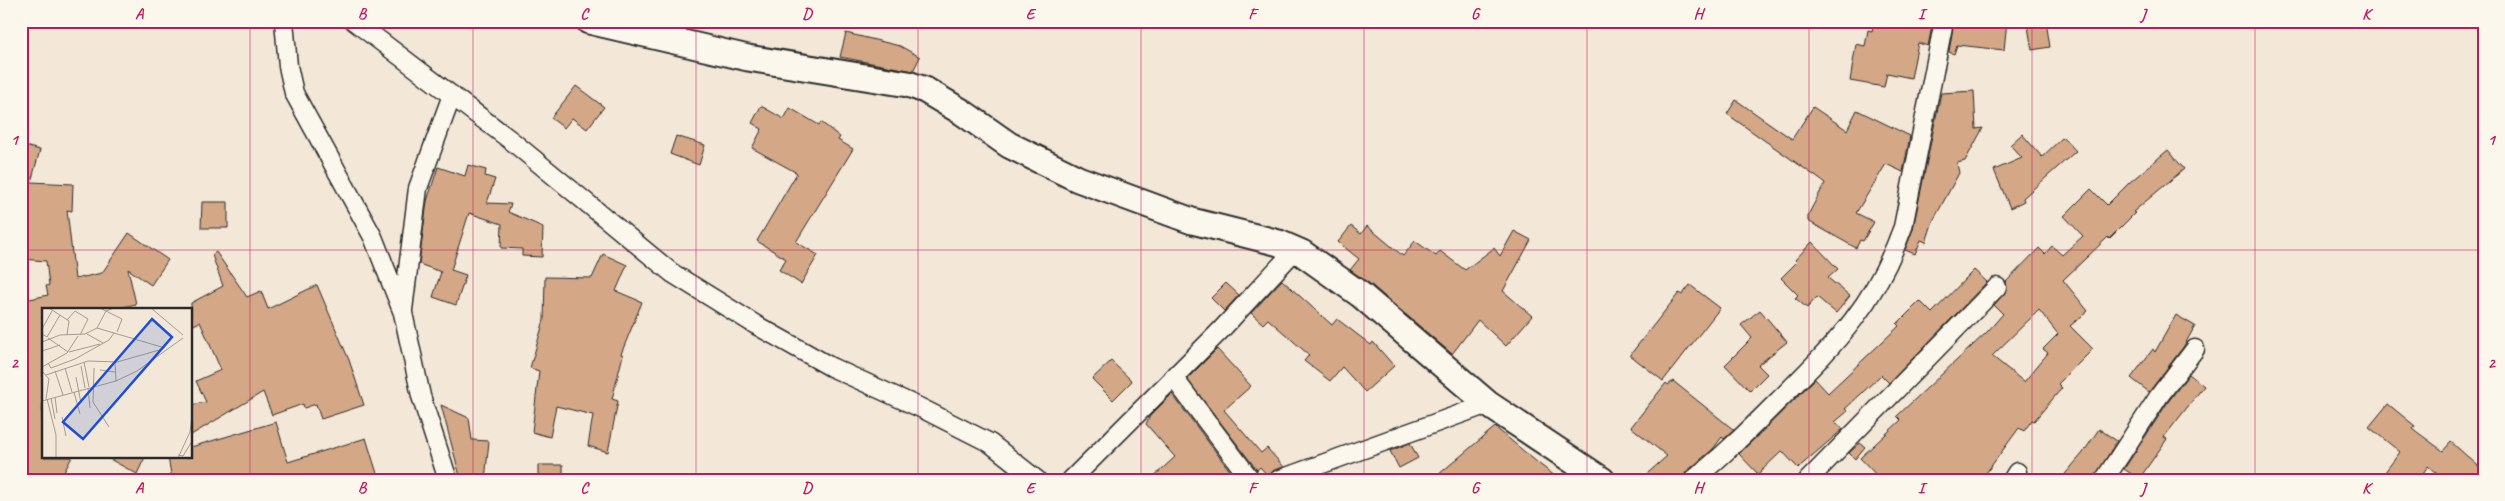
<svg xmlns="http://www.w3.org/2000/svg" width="2505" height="501" font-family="Caveat,sans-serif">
  <rect width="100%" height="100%" fill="#f3e7d8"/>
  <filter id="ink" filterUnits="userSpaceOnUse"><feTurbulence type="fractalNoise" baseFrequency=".02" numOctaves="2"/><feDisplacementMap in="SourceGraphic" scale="10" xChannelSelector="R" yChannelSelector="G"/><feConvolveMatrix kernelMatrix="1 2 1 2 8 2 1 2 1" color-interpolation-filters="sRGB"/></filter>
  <g filter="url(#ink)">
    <path fill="#d4a786" stroke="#2b2b2b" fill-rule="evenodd" d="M1874,21H1933L1928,46L1918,43L1911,78L1887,73L1884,87L1850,81L1856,44L1865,46L1868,30L1872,31Z
      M1954,21H2007L2004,50L1957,45L1954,54L1949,52Z
      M2027,21H2046L2050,47L2032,50Z
      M846,33L900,46L920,57L913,71L840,57Z
      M576,86L604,107L587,129L572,118L564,128L551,118Z
      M1974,91L1976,129L1983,128L1965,161L1957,163L1959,173L1933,221L1926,242L1921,240L1915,254L1905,250L1913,229L1941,93Z
      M1736,100L1792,139L1813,107L1847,130L1857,110L1910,136L1903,172L1886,164L1856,213L1874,222L1863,241L1860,240L1856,248L1808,221V215L1825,183L1727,114Z
      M761,106L784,119L790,108L819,125L821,122L840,137L838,140L853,149L796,242L818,255L801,284L779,270L786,259L757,241L797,173L752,148L762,129L752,123Z
      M2022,134L2042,157L2063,137L2076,151L2023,198L2024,201L2010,208L1994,170L2022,158L2010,145Z
      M676,136L705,145L699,165L670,154Z
      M21,145L40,150L31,182L73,184L72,211L67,210L75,279L102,273L129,233L168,260L151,285L128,269L136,304L111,310H44L42,432L44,457H72L60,480H32L29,473L21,476V301L48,295L46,286L49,285L46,261L21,259Z
      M2168,150L2184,169L2133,212L2135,213L2109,239L2108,237L2063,280L2088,311L2070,326L2093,349L2058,384L2062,388L2034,421L2032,420L2024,431L2019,428L1981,480H1881L1860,458L1901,420L1897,416L1987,332L2003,314L1994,305L2007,290L2006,282L2039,248L2045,254L2052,246L2062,255L2083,236L2064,216L2091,189L2107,205L2130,182ZM2039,310L2058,334L2043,349L2048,353L2024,382L1992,356Z
      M468,165L486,170L485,176L495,179L487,203L511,204L508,212L543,227L542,257L522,256V249L501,248L502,224L469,213L451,270L466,275L456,305L433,297L441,272L419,264L427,201L438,167L465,176Z
      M202,202H228V228H201Z
      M1351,226L1361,234L1367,226L1403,256L1415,241L1436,256L1440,251L1465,270L1494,248L1500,256L1514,231L1531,240L1503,291L1532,316L1506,346L1478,320L1452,354L1370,284L1350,270L1359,259L1338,242Z
      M1812,242L1838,269L1828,278L1850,296L1836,313L1817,297L1807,308L1795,298L1798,295L1781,278L1797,262L1795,260Z
      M216,252L247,297L261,291L268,309L317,285L349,360L364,405L321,419L316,404L304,408L303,404L272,415L263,392L191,435V405L206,402L196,381L221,370L200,322L191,326V303L223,286L212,255Z
      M603,254L627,265L616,291L642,302L621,354L623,355L612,399L618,401L608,452L588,446L593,415L556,406L550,437L532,432L539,371L530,368L544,320L545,277L592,278Z
      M1974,270L1987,282L1889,383L1881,375L1845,409L1848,411L1835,422L1843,429L1798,468L1782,451L1758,474L1739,454L1815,379L1828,393L1899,326L1897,324L1920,301L1932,313Z
      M1282,280L1332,325L1337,319L1371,345L1373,342L1394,366L1365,392L1342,367L1330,381L1304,361L1309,355L1268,319L1263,324L1251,313Z
      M1226,283L1239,295L1224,311L1211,298Z
      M1690,285L1720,308L1663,381L1630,355L1679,293L1682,295Z
      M1760,310L1787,342L1758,365L1767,374L1750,391L1725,365L1752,338L1741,325Z
      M2176,315L2195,326L2184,346L2149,392L2131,378L2153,349L2155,352Z
      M1217,349L1251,386L1224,410L1261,453L1267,448L1284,467L1274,470L1268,476L1260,467L1257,470L1187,379Z
      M1111,361L1132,381L1113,400L1092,379Z
      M2189,374L2204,386L2164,437L2167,439L2139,479L2124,469L2168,402Z
      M1673,381L1734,430L1724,439L1722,437L1713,449L1686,472L1683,480H1640L1667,456L1631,427L1666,383L1668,385Z
      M1172,394L1231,472L1222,480H1150L1175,457L1146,424L1150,416Z
      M2388,404L2415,426L2413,429L2443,451L2451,442L2484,471L2476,480H2444L2428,466L2418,480H2379L2400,452L2369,427Z
      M441,405L469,418L472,440L489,441L485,480H461Z
      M276,422L288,462L366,438L379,480H172L168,457H191V447Z
      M1495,427L1538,463L1560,480H1432Z
      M2099,429L2117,441L2093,480H2060L2083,453Z
      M1410,443L1418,458L1399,468L1390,451Z
      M1860,443L1865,447L1855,459L1849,453Z
      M106,457H145L137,474Z
      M538,465H563V480H538Z"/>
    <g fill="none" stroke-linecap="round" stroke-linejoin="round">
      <g stroke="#2b2b2b" stroke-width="21">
        <path id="street" d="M284,21L288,66L294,93L373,237L403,313L421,396L448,480
          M354,21L513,142L672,273L756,325L831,367L923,409L990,443L1037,480
          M403,310L418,188L452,95
          M1173,377L1251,480
          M1071,480L1220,331L1295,250
          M1278,480L1488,404
          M1693,480C1723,456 1750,429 1777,402C1836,343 1874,307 1903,227L1944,21
          M1808,480L1997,287
          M2012,480L2017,472
          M2104,480L2159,396L2195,349"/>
      </g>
      <g stroke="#2b2b2b" stroke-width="29">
        <path id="secondary" d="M589,21L748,58L908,84L925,90L962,112L1009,145L1078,179L1192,221L1279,243L1302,253L1361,295L1488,404L1602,480"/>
      </g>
      <use href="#street" stroke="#fbf7ec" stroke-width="18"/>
      <use href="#secondary" stroke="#fbf7ec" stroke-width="25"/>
    </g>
  </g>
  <path fill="none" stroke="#c2185b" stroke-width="1" stroke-opacity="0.55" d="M250,21V480M473,21V480M696,21V480M918,21V480M1141,21V480M1364,21V480M1587,21V480M1809,21V480M2032,21V480M2255,21V480M21,250H2484"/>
  <g transform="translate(42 308)">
    <rect width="150" height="150" fill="#f3e7d8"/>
    <path fill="none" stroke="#a39c93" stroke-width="1" d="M7,0L27,13L25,27M58,0L80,11L75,24M109,0L141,27M25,12L33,3L46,11L38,27M55,20L64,3L72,0M0,21L10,3M0,26L5,29L18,7M45,26L61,35M6,30L26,44M0,34L18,27L43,26L55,20L123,40M0,43L18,37M27,44L58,36M42,54L47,79M73,54L74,73M6,55L9,60L33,51L67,32L72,25M39,58L43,80M0,59L25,45L36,28M23,60L30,84M52,60L51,94L67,119M58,62L73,64M0,63L7,71L4,91M13,63L21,87M4,67L46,53L75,54L121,41M34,69L39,95M46,80L48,100M32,84L38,106M13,89L15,105M9,90L13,111M5,91L14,127V150M0,93L74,73L95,63L141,30M20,109L24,128M136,147L141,148L150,133M136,150L148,124L150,108"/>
    <path fill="#1d4ed8" fill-opacity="0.15" stroke="#1d4ed8" stroke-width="2.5" d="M110,11L130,29L41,131L21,114Z"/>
    <rect width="150" height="150" fill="none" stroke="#2b2b2b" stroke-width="2.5"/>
  </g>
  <rect width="2505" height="501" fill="none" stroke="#fbf7ec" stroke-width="55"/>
  <rect x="28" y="28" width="2450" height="446" fill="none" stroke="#c2185b" stroke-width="2"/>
  <g font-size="16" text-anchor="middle" font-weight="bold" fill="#c2185b">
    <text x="139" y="19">A</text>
    <text x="362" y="19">B</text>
    <text x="584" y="19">C</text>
    <text x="807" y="19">D</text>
    <text x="1030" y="19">E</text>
    <text x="1252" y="19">F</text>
    <text x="1475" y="19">G</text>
    <text x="1698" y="19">H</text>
    <text x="1921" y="19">I</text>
    <text x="2143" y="19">J</text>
    <text x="2366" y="19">K</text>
    <text x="14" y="145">1</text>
    <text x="2491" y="145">1</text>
    <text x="14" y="368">2</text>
    <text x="2491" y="368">2</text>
    <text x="139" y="493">A</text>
    <text x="362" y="493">B</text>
    <text x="584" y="493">C</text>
    <text x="807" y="493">D</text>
    <text x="1030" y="493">E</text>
    <text x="1252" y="493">F</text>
    <text x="1475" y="493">G</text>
    <text x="1698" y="493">H</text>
    <text x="1921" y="493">I</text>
    <text x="2143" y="493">J</text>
    <text x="2366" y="493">K</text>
  </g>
</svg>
